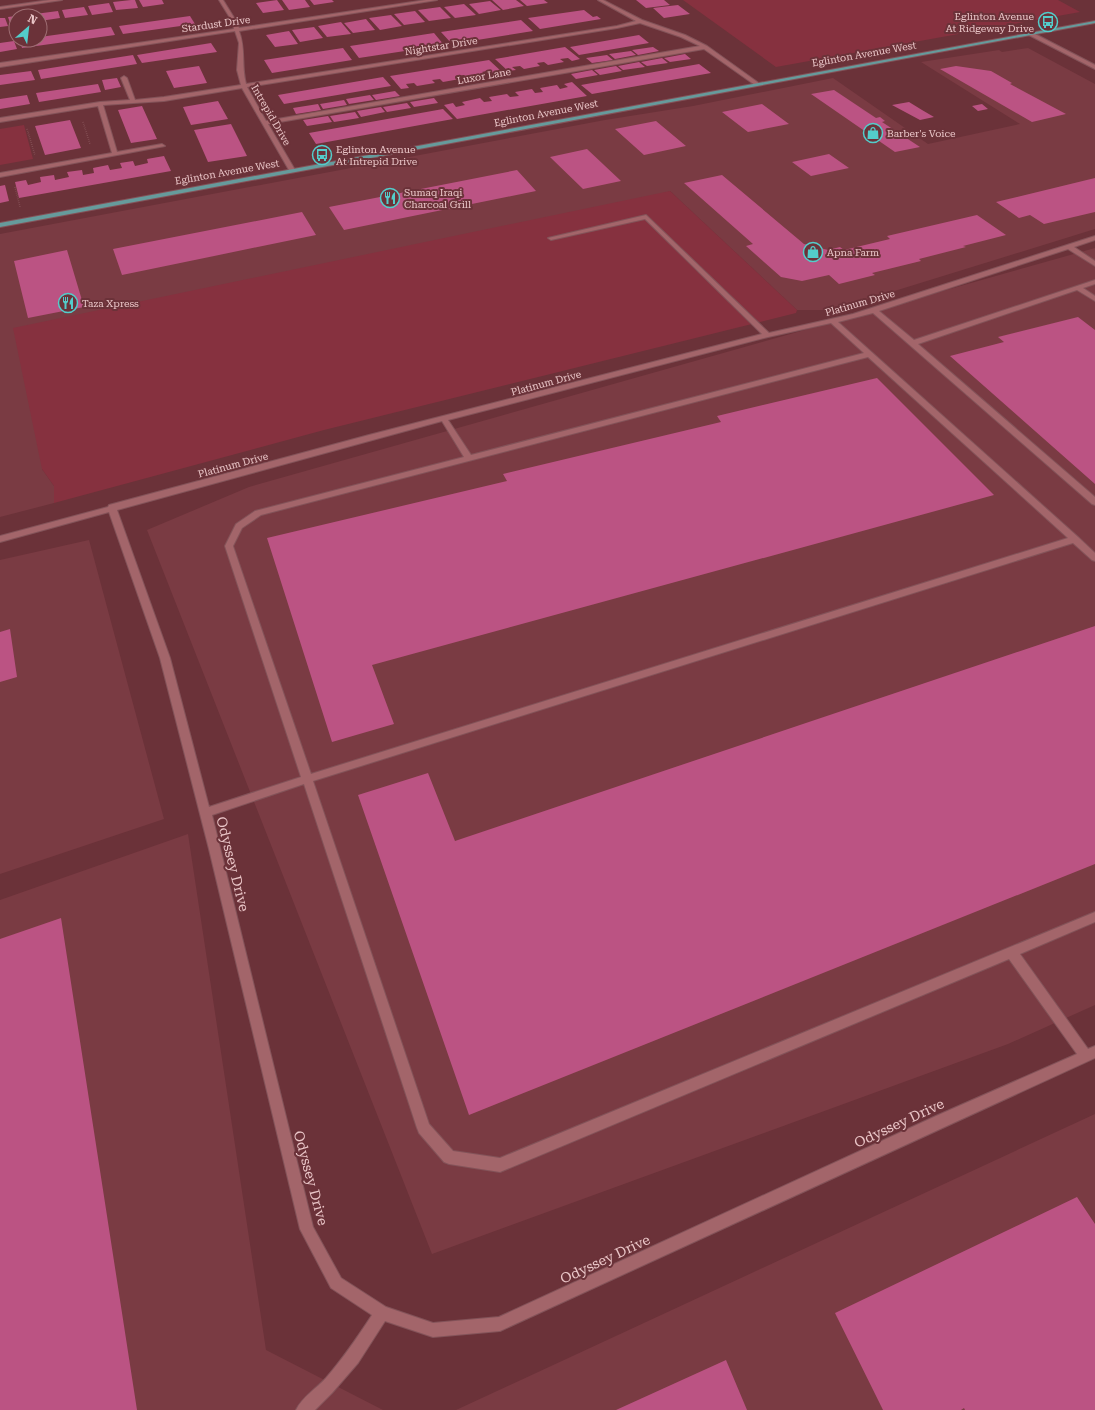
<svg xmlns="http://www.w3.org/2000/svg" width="1095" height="1410" font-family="'Roboto Serif',serif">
  <rect width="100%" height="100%" fill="#6b3239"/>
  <path fill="#7a3b43" d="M1028,48L1095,84V229L833,310H797L670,191L42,469L54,486V503L0,517V234L605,120L693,106L833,78L928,144L1020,124L921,62L999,50L1002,52Z
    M1095,248V1005L1008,1044L432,1254L147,530L249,487Z
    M89,540L164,819L0,874V560Z
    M188,834L266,1350L383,1410H0V900Z
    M1095,1114V1410H456Z"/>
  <path fill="#86313f" d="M683,0H1058L1080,12L776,67Z
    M24,125L33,159L0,165V129Z
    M670,191L797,310L796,313L324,430L54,503V486L42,469L13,328Z"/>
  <path fill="#bb5383" d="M131,0H135L138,8L116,10L113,2Z
    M139,0H162L164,4L143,7Z
    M277,0L284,10L263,13L256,3Z
    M282,0H305L310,7L289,10Z
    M310,0H332L334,2L314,5Z
    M492,0H516L524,6L503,10Z
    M520,0H544L548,3L527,6Z
    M636,0H664L670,5L646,8Z
    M490,1L501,10L479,14L469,4Z
    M109,3L113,12L92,15L88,6Z
    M464,4L476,15L455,18L444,7Z
    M678,5L690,14L664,18L653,8Z
    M84,7L88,15L65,18L62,10Z
    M440,7L451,18L429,21L418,10Z
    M584,10L593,17L597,16L601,19L540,29L528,18Z
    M58,11L60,18L40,21V16H35V14Z
    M415,11L425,22L404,25L394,14Z
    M391,15L402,26L380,30L369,18Z
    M16,16V25L11,26L8,17Z
    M190,16L195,24L123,34L119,26Z
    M0,18H5L8,26L0,27Z
    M366,19L375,30L353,33L344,23Z
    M521,20L533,31L452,44L441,32Z
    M341,22L351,34L327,37L318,26Z
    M111,27L115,35L22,48L20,40H40V37Z
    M314,27L323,38L300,42L292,30Z
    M289,31L298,44L275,47L266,35Z
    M434,33L444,45L359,58L350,46Z
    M639,35L649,43L579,55L570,47Z
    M14,41L17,49L0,52V43Z
    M211,43L217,52L142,63L137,55Z
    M565,47L580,59L572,61L568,58L560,59L564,62L548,65L544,62L537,63L540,66L524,69L520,66L512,67L516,70L508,71L495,59Z
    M653,47L659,51L638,55L632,50Z
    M343,48L352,60L272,73L264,60Z
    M631,51L636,55L615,59L609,54Z
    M685,54L691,59L670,62L664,58Z
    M133,55L137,64L41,79L38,70Z
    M607,55L613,60L592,63L586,58Z
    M662,58L668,63L647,66L641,62Z
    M489,60L502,72L494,74L490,70L482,72L486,75L468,78L464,75L456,76L460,79L443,82L440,79L432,80L435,83L417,86L414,83L406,84L409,88L401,89L390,76Z
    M639,62L645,67L623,70L618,66Z
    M699,64L711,73L592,94L581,85Z
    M199,66L207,83L174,88L166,71Z
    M616,66L622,71L600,75L594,70Z
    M956,66L991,71L1012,83L1010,84L1066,114L1032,122L940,69Z
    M592,70L598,75L576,79L571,74Z
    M31,71L35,80L0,85V75Z
    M383,77L391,86L284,104L278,95Z
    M117,78L121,87L105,90L102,80Z
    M572,82L587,96L457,119L444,105L453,103L456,107L465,105L462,102L480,98L484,102L492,101L489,97L507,94L510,97L519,96L515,92L532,89L535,93L543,92L540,88L557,85L560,89L568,87L564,84Z
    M98,84L101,92L39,102L36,93Z
    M834,90L876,118L880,117L885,121L882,122L920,147L895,152L811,94Z
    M395,91L400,96L376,100L372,95Z
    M27,95L30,104L0,109V99Z
    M370,95L374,100L349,104L346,99Z
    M434,98L438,103L414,107L410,102Z
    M344,100L347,105L323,109L320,104Z
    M218,101L228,119L191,125L183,107Z
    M909,102L922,110L934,117L920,120L892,105Z
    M407,103L411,108L387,112L383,107Z
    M318,104L321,110L296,114L293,108Z
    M762,104L789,124L748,132L722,112Z
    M982,104L988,109L978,111L972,106Z
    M142,106L157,139L131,143L118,110Z
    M381,107L385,112L361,117L357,111Z
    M443,109L453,119L316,144L309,133Z
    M355,112L359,118L334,122L330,116Z
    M328,116L332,122L307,126L303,120Z
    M70,120L81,148L45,155L35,126Z
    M656,121L686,146L644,155L615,129Z
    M231,124L247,156L208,162L194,130Z
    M587,149L621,181L583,189L550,157Z
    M829,154L849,168L811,176L792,162Z
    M164,156L171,171L19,198L15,182L26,180L28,185L41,182L40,177L54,175L55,180L69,177L67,172L82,170L83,175L94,173L93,168L108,165L110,170L122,168L120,163L133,161L135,166L148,163L147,159Z
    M517,170L536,191L344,230L329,207Z
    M722,175L804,244L828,250L840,247L844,250L890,239L887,236L977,215L1006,235L963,246L966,247L919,259L921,261L872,273L875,275L839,284L829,275L802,281L781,277L746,246L753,244L684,183Z
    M1095,178V212L1044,224L1030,215L1019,218L996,202Z
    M5,185L9,201L0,203V186Z
    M302,212L316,235L122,275L113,249Z
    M67,250L84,307L28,318L14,261Z
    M1078,317L1095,330V484L950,356L1004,342L998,337Z
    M877,378L994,495L372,665L394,724L332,742L267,538L507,481L503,474L721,422L717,416Z
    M1095,626V864L469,1115L358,795L428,773L455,841Z
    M10,629L17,677L0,682V632Z
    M61,918L137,1410H0V939Z
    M1077,1197L1095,1224V1410H965L964,1408L961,1410H883L835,1313Z
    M726,1360L747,1410H616Z"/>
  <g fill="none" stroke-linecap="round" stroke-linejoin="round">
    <g stroke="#835359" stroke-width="2">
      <path id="minor" d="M50,0H62L0,9V7Z
        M219,0H223L236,21L239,28L426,0H437L239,31C246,49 241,65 246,84L617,26L636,21L598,0H603L642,20L685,35L707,46L760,84L755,85L704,49L268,124L295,170L292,172L289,170L242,88L164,101L103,105L117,152L162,144L165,146L0,177V173L112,153L98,106L0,122V118L100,102L130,100L121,78L124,76L127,78L135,100L164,97L241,85L237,70L239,43L235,31L0,67V63L234,29L232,21ZM640,23L681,37L700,46L266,121L247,87L617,28Z
        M1029,33H1033L1095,65V69L1029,35Z
        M646,215L769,333L853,314L1095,236V240L1074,247L1095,261V266L1068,249L879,311L914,340L1095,280V284L1083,288L1095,296V301L1077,290L918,344L1095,497V505L1092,504L873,313L838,322L1078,537L1095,553V561L1092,560L1073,543L313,781L429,1124L453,1151L500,1158L1095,912V922L1020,954L1088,1049L1095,1046V1058L500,1331L433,1337L385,1321L358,1363L332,1393L315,1410H296C302,1397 317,1388 326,1378C344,1357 357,1338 372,1315L331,1288L300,1229L209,849L160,658L109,512L0,542V536L108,507L109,505L369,435L762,334L645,219L551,240L548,238ZM831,323L864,353L471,455L448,420L768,337ZM868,357L1068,538L311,774L233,546L242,528L261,515ZM442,421L464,457L255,511L236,524L225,546L301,777L209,807L170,658L117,510ZM304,784L417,1128L419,1133L444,1162L449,1164L500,1172L1009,959L1077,1054L936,1116L499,1317L433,1323L386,1307L341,1278L313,1227L212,815Z"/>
    </g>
    <g stroke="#835359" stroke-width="2">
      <path id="major" d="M1095,21V23L0,227V223Z"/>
    </g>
    <path stroke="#926065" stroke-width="1.5" stroke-dasharray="0.5 1.5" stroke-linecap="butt" d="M83,122L90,144
      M27,129L35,155
      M15,187L20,207"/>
    <use href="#minor" fill="#a3656a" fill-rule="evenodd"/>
    <use href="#major" fill="#669b9c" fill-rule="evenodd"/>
  </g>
  <defs>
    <g id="bus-ring" transform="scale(1)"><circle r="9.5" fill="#6b3239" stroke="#53cdcb" stroke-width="1.5"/><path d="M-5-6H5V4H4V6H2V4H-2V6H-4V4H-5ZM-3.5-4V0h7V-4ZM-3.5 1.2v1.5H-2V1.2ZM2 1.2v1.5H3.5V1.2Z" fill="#53cdcb"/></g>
    <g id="shop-ring" transform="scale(1)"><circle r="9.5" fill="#6b3239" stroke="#53cdcb" stroke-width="1.5"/><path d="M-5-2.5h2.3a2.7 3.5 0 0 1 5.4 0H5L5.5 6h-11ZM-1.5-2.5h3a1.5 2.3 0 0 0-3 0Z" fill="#53cdcb"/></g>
    <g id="restaurant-ring" transform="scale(1)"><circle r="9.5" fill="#6b3239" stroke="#53cdcb" stroke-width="1.5"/><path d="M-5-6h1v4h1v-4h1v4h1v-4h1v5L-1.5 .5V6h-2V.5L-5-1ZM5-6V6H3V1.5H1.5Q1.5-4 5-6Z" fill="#53cdcb"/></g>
  </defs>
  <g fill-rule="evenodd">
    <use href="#bus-ring" x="1048" y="22"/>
    <use href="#shop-ring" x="873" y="133"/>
    <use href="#bus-ring" x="322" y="155"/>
    <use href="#restaurant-ring" x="390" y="198"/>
    <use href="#shop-ring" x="813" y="252"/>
    <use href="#restaurant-ring" x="68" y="303"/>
  </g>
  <g text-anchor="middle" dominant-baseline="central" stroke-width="4" stroke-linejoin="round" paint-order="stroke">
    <g font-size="10" fill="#ebc7c9" stroke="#6b3239" text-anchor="start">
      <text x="1034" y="16" text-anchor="end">Eglinton Avenue<tspan x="1034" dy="12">At Ridgeway Drive</tspan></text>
      <text x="887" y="133">Barber's Voice</text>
      <text x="336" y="149">Eglinton Avenue<tspan x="336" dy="12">At Intrepid Drive</tspan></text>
      <text x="404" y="192">Sumaq Iraqi<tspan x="404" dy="12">Charcoal Grill</tspan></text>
      <text x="827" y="252">Apna Farm</text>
      <text x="82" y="303">Taza Xpress</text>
    </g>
    <g font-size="10" fill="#ebc7c9" stroke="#6b3239">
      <text transform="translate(216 24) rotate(-8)">Stardust Drive</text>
      <text transform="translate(441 46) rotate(-9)">Nightstar Drive</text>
      <text transform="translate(864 54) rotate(-10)">Eglinton Avenue West</text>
      <text transform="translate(484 76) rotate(-10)">Luxor Lane</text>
      <text transform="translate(546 113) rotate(-11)">Eglinton Avenue West</text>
      <text transform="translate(271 115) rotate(60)">Intrepid Drive</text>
      <text transform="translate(227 172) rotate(-10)">Eglinton Avenue West</text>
      <text transform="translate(860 303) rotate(-16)">Platinum Drive</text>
      <text transform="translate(546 383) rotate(-15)">Platinum Drive</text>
      <text transform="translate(233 465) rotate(-15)">Platinum Drive</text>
    </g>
    <g font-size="14" fill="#ebc7c9" stroke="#6b3239">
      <text transform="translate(233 864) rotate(76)">Odyssey Drive</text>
      <text transform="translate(899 1123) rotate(-25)">Odyssey Drive</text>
      <text transform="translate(311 1178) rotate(75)">Odyssey Drive</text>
      <text transform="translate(605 1259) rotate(-25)">Odyssey Drive</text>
    </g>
  </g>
  <g transform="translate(28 28) rotate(28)"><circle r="19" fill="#6b3239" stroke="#9e6e73"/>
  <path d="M0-3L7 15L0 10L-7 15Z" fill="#53cdcb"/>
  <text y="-6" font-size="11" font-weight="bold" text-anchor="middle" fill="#ebc7c9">N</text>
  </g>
</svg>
